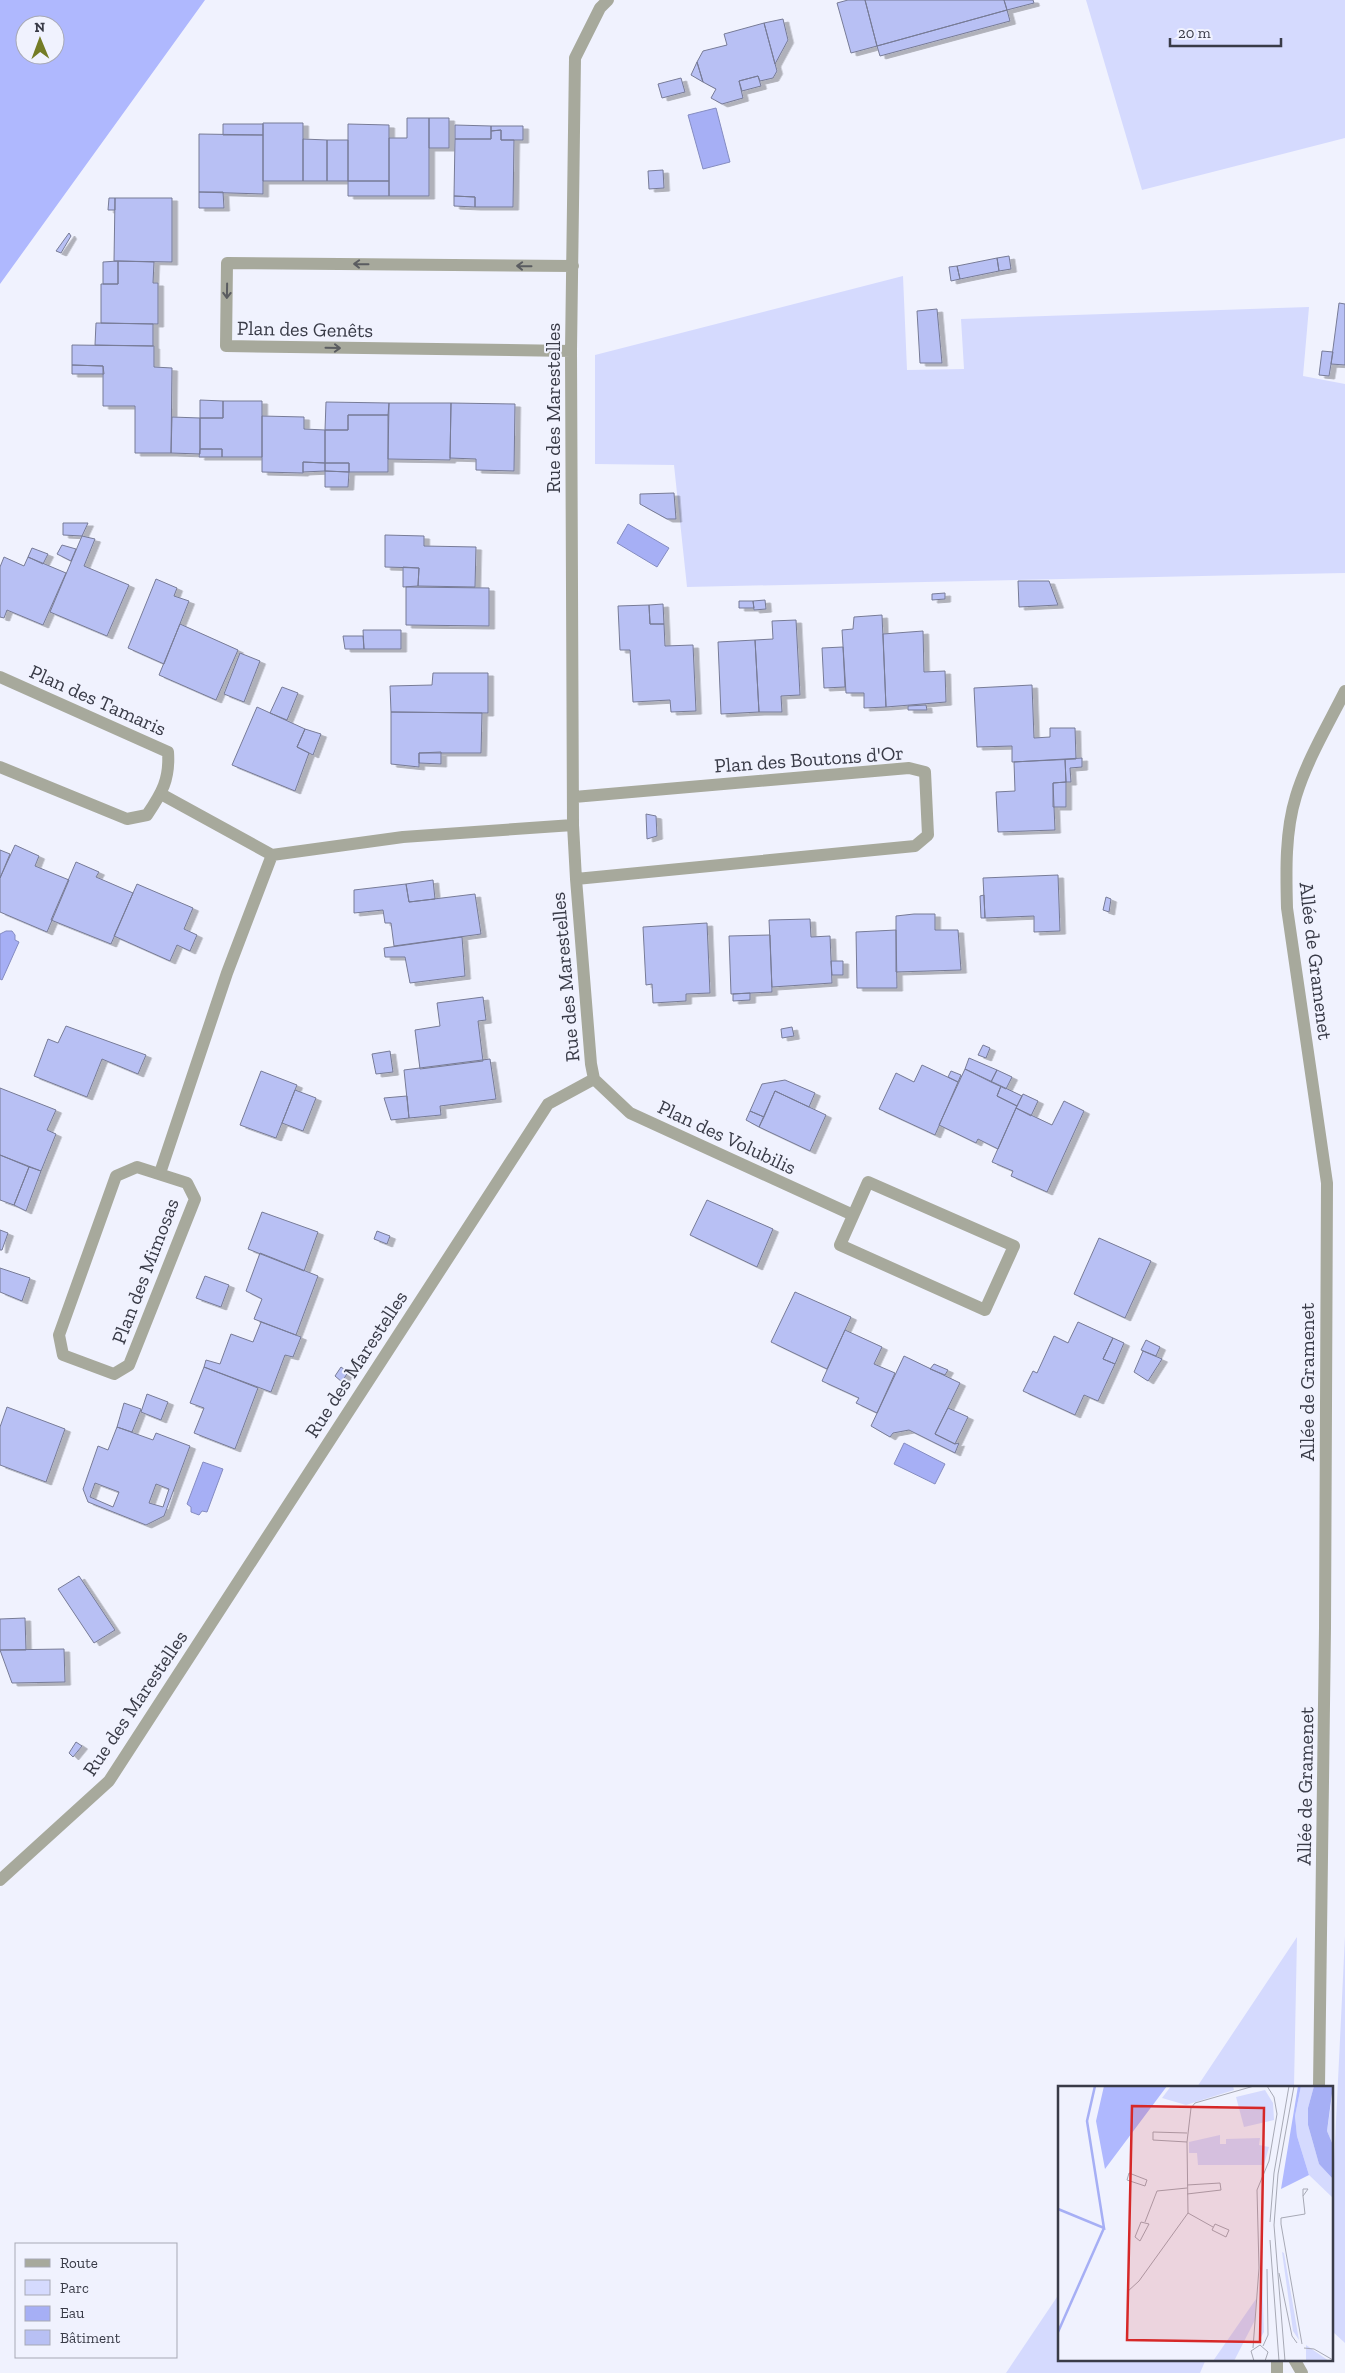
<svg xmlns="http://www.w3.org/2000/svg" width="1345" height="2373" font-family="'Zilla Slab',serif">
  <defs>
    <filter id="shadow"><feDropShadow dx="5.5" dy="3" stdDeviation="0" flood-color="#0004"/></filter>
  </defs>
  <rect width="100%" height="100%" fill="#f0f2fe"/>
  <path fill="#d5dafe" d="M1086,0H1345V138L1142,190Z
    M903,276L907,370L964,369L961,319L1309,307L1303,376L1345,384V573L687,587L674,465L595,464V355Z
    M1345,1936V2343L1333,2332L1331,2225Z
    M1297,1937L1294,2087H1197Z
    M1059,2294V2359H1206L1200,2373H1006Z"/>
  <path fill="#afb8fe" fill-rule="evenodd" d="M0,0H205L0,284ZM25,25H55V55H25Z"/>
  <path fill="#a6aff5" stroke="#858cc1" d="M716,108L730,162L703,169L688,115Z
    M628,524L669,548L657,567L617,543Z
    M6,931H12L15,935V940L19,942L2,980L0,979V934Z
    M904,1443L945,1464L935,1484L894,1464Z
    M203,1462L223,1469L207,1512L202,1511L199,1515L191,1512V1507L187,1504Z"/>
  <path fill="#b8c0f4" stroke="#777b96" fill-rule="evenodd" filter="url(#shadow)" d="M848,0H865L877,46L851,53L837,3Z
    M865,0H1004L1007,10L877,46Z
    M1004,0H1033L1034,3L1007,10Z
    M1007,10L1010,21L880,56L877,46Z
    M783,19L788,40L775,64L764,23Z
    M764,23L777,71L773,78L760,81L758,76L739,81L743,98L722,104L711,98L716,89L703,82L697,62L703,51L727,45L724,34Z
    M697,62L703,82L691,75Z
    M758,76L761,86L742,91L739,81Z
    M681,78L685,92L662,98L658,84Z
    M407,118H429V196H389V138H407Z
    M429,118H449V148H429Z
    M263,123H303V181H263Z
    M223,124H263V135H223Z
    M348,124L389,125V181H348Z
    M455,125L491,126V139H455Z
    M491,126H523V140H501V130L491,131Z
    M501,130V140H514L513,207H475V197L454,196L455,139H491V131Z
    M199,134L263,135V194L199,192Z
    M303,139L327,140V181H303Z
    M327,140H348V181H327Z
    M663,170L664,188L649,189L648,171Z
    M348,181H389V196H348Z
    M199,192H223L224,208H199Z
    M454,196L475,197V207L454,206Z
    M109,198H115V210H108Z
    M115,198H172V262L114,261Z
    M69,233L71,236L61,253L56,251Z
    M1009,256L1011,269L999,271L997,258Z
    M997,258L999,271L960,279L957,266Z
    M118,261L154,262L153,283H158V324L101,323V284H118Z
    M118,261V284H103V262Z
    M957,266L960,279L951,281L949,267Z
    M1339,303L1345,304V365L1331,364Z
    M937,309L942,363H920L917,311Z
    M96,323L153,324V346L95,345Z
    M72,345L154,346V367L172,368L171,453H135V406H103V366L72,365Z
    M1322,351L1333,352L1329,376L1319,375Z
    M72,365L103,366L104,374H72Z
    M200,400L223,401V418H200Z
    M223,401H262V457H222V449H200V418H223Z
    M326,402L389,403L388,415H348V430H325Z
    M389,403H451L450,460L388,459Z
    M451,403L515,404L514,471L476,470V459L450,458Z
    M348,415H388V472H349V463H325V430H348Z
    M262,416L304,417V429L325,430V463L303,462V473L262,472Z
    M172,417L200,418V454L171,453Z
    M200,449H222V457H199Z
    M303,462L325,463V471L303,472Z
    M325,463H349V472L325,471Z
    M325,471L349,472L348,487H325Z
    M674,493L676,519H667L640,504V494Z
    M63,523H88L82,536L63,535Z
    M385,535L424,536V546L476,547L475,587L418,586L419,568L385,567Z
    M82,536L95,539L84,566L129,585L107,636L50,612Z
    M62,545L76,549L71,561L57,554Z
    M32,548L48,554L43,564L28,557Z
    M4,557L24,566L28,557L66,573L43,625L7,610L4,618L0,617V567Z
    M403,567L419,568L418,586L403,587Z
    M156,579L177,588L174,596L189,601L164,664L128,648Z
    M1018,581H1049L1058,605L1019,607Z
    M406,587L489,588V626L406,625Z
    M945,593V599L932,600V594Z
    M765,600L766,609L754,610L753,601Z
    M739,601H753L754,608H739Z
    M663,604L664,624H650L649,605Z
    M649,605L650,624H664L665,646L693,645L696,711L671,712L670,700L633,702L630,650H620L618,606Z
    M882,615L886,707L864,708V693H846L842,630L853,629L854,617Z
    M796,620L800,695L781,696L782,712H759L755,640L773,639L772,621Z
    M180,624L238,650L216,700L159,675Z
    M363,630H401V649H364Z
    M923,631L924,672L945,671L946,702L886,707L883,634Z
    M343,636H363L364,649H345Z
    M755,640L759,712L721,714L718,642Z
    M843,647L845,687L824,688L822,648Z
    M240,653L260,661L244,702L224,694Z
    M433,673H488V713L391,712L390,686L432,685Z
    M1032,685L1034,738L1050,737V728H1075L1076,759L1012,762V746L977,747L974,688Z
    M282,687L298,693L287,720L270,713Z
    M926,705L927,710H908V706Z
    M257,707L305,729L297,747L309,753L295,791L232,765Z
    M391,712L482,713L481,753H419V767L391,764Z
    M305,729L321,734L313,755L297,747Z
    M441,752V764L419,763V753Z
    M1082,758V767L1070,768L1071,782H1066L1065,759Z
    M1065,759L1066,782L1053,783L1055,830L998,832L996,792L1015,791L1014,762Z
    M1066,782V807H1053V783Z
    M646,814L656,816L657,836L647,839Z
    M15,845L39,856L35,866L69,880L47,932L0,912V878Z
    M0,850L10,854L0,878Z
    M76,862L99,872L96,877L133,893L111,944L51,920Z
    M1058,875L1060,931L1034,932V916L985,918L983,878Z
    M433,880L435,899L409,902L406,884Z
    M137,884L193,908L184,929L197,935L190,951L177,945L170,961L114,936Z
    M406,884L409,902L475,894L481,934L394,946L391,923H385L383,910L354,913V890Z
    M984,895L985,918H981L980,896Z
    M1106,897L1111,899L1109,912L1103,910Z
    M914,914H935V930H958L961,970L896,972V916Z
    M810,919L811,937L830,936L832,983L772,987L769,920Z
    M707,923L710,993L686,994V1001L653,1003L652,984L646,985L643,927Z
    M896,930L897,988H857L856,932Z
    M770,935L772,992L731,994L729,936Z
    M462,937L465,976L410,983L405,957H385L384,948Z
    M831,961H843V975H832Z
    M750,993V1000L733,1001V994Z
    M483,997L486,1020L478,1021L483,1061L420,1069L415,1030L440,1026L437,1003Z
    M66,1026L146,1055L138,1074L102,1059L87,1097L34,1076L48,1039L58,1043Z
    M792,1027L794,1036L782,1038L781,1029Z
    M983,1045L990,1048L986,1058L978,1055Z
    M390,1051L393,1072L376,1074L372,1054Z
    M969,1058L997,1070L991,1082L965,1069Z
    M490,1059L496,1099L440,1106L441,1115L409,1118L404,1070Z
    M922,1065L958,1082L935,1135L879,1109L896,1073L914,1082Z
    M965,1069L1001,1086L997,1096L1017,1106L998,1149L978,1139L976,1143L939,1125Z
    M997,1070L1012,1077L1006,1089L991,1082Z
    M261,1071L297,1085L276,1138L240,1125Z
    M951,1071L961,1075L958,1082L948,1077Z
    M785,1080L815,1093L809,1107L775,1091L764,1117L750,1111L762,1084Z
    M1001,1086L1022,1096L1017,1106L997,1096Z
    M0,1088L56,1110L47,1130L56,1134L41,1171L0,1155Z
    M295,1090L316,1098L303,1131L282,1123Z
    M775,1091L826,1115L810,1151L759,1127Z
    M1023,1094L1038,1101L1031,1116L1016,1108Z
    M407,1096L409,1118L391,1120L384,1098Z
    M1064,1101L1084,1111L1047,1192L1011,1176L1013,1171L992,1162L1016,1108L1052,1125Z
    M750,1111L764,1117L759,1127L746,1120Z
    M0,1155L29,1167L14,1205L0,1200Z
    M29,1167L41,1171L26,1211L14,1205Z
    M707,1200L773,1229L757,1267L690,1235Z
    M262,1212L318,1232L304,1271L248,1249Z
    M0,1230L8,1233L2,1250H0Z
    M377,1231L390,1236L387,1244L374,1239Z
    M1099,1238L1151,1261L1125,1318L1074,1294Z
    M260,1253L318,1276L296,1335L254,1319L262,1299L246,1291Z
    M0,1268L30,1278L22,1301L0,1292Z
    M205,1276L229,1285L221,1307L196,1298Z
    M795,1292L851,1317L827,1369L771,1342Z
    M261,1322L301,1337L293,1357L285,1355L271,1392L204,1367L206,1360L220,1364L231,1334L253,1342Z
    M1078,1322L1113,1338L1103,1359L1115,1364L1098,1401L1084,1395L1075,1415L1023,1391L1033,1371L1037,1373L1054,1336L1068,1343Z
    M845,1330L882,1347L874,1364L895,1373L877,1413L856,1403L859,1398L822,1381Z
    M1113,1338L1124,1343L1115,1364L1103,1359Z
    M1146,1340L1160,1347L1156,1356L1141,1350Z
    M1143,1351L1162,1359L1148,1381L1134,1372Z
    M904,1356L960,1383L935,1434L955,1444L959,1443L955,1453L909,1430L893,1433L890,1437L871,1426Z
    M934,1364L948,1370L945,1375L930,1369Z
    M204,1367L258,1388L235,1449L194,1433L204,1408L190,1403Z
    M341,1367L348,1372L342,1382L335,1376Z
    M147,1394L168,1402L161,1420L141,1412Z
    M124,1403L141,1409L132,1432L117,1427Z
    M7,1407L65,1429L46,1482L0,1465V1427Z
    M948,1408L968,1417L955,1444L935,1434Z
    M117,1427L153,1440L156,1433L190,1446L164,1516L146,1525L88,1502L83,1489L98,1446L108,1450ZM95,1483L119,1492L113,1507L90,1497ZM156,1484L169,1489L163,1507L149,1503Z
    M79,1576L115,1630L94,1643L58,1589Z
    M25,1618L26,1650H0V1619Z
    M64,1649L65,1682L12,1683L0,1650Z
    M76,1742L82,1746L73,1757L69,1753Z"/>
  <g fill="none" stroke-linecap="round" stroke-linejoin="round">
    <path stroke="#a7a99c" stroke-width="12" d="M571,351L226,346L227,263L573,266
      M0,677L168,752C170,779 162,793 147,815L127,819L0,767
      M161,794L272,855
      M574,797L909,768L925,772L928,835L915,846L576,879
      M272,855L403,837L573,825
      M594,1079L630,1113L853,1215
      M137,1167L187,1183L195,1199L129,1365L114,1374L63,1355L59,1335L116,1176Z
      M160,1173L227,973L272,855
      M868,1182L1014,1246L985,1310L840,1245Z
      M0,1880L109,1781L548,1104L594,1079L591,1064L576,879L573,825L571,351L575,58L600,8L608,0
      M1319,2087L1325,1628L1327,1183L1287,908C1286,872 1285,831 1296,796C1307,760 1328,725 1345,691
      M1294,2359L1302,2373
      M1277,2373V2359"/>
  </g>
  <defs><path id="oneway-shaft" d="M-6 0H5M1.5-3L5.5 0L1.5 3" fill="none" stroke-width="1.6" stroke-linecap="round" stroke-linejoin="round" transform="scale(1.25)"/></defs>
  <g stroke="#5a5c60">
    <use href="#oneway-shaft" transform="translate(361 264) rotate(-179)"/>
    <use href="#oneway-shaft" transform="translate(524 266) rotate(-179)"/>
    <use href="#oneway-shaft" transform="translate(227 291) rotate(91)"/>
    <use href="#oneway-shaft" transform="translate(333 348) rotate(1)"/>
  </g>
  <g text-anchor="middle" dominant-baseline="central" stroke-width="4" stroke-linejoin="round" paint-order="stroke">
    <g font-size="20" fill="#393b47" stroke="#f0f2fe">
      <text transform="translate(305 329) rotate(1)">Plan des Genêts</text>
      <text transform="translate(553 408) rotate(-90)">Rue des Marestelles</text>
      <text transform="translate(98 700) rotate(24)">Plan des Tamaris</text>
      <text transform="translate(809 759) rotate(-4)">Plan des Boutons d'Or</text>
      <text transform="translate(1316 961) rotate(83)">Allée de Gramenet</text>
      <text transform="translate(565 977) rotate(-95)">Rue des Marestelles</text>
      <text transform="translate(727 1137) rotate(25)">Plan des Volubilis</text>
      <text transform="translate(145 1271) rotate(-69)">Plan des Mimosas</text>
      <text transform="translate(356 1364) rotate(-57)">Rue des Marestelles</text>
      <text transform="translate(1307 1382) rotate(-90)">Allée de Gramenet</text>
      <text transform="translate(135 1703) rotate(-56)">Rue des Marestelles</text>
      <text transform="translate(1305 1786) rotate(-89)">Allée de Gramenet</text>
    </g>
  </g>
  <g transform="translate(1058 2086)">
    <rect width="275" height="275" fill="#f0f2fe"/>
    <path d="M113,0H175L176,4L128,19L104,12ZM243,0H256L250,22V39L261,78L275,93V112L251,89L239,50L237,30ZM207,4L215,17L216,34L186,41L178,11ZM275,6V59L269,45ZM162,49V58H168V53L202,52L201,59L211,61L206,79H140L139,67H131V56ZM224,166L226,167L241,254L235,245ZM204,186L206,246L202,253L201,245ZM198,213L197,234L176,275H155ZM248,259L271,275H248Z" fill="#d5dafe"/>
    <path d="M46,0H109L47,83L38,35ZM240,0H243L237,30L239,50L251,89L223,103Z" fill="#afb8fe"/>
    <path d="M256,0H275L269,45L275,59V93L261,78L250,39V22Z" fill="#a6aff5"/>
    <path fill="none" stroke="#a6aff5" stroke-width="2.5" d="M0,123L46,142L29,35L37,0M0,246L46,142"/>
    <path fill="none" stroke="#a7a9b5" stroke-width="1" d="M129,56L95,54V46L129,47M71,87L89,94L87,100L69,94ZM129,99L162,97L163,104L129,108M99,105L129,102M130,127L155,141M83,136L91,138L82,155L77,151ZM87,136L99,105M212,136L216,87L231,0M157,138L171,144L168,151L154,144ZM212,154L221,275M221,187L234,250L239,257M69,206L81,195L130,127L129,56L133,22L137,17L196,0M244,258L223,138V132L247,128L245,110L250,103H245V110M205,260L210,249L209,183M195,262L201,182L199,104L211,75L219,28L216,11L209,0M246,262L256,263L275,274M196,275L193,265L202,259L210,266L207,275M227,275L216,139L220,88L236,0"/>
    <path fill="#d62828" fill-opacity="0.15" stroke="#d62828" stroke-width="2.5" d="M74,20L206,22L202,256L69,254Z"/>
    <rect width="275" height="275" fill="none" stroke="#393b47" stroke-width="2.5"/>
  </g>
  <rect x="15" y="2243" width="162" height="115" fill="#f0f2fe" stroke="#a7a9b5"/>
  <rect x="25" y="2259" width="25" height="8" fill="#a7a99c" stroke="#a7a9b5"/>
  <text x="60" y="2268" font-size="15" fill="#393b47">Route</text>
  <rect x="25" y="2280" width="25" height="15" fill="#d5dafe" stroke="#a7a9b5"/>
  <text x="60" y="2293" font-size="15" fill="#393b47">Parc</text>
  <rect x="25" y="2306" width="25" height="15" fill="#a6aff5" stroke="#a7a9b5"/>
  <text x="60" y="2318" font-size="15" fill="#393b47">Eau</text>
  <rect x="25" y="2330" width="25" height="15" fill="#b8c0f4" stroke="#a7a9b5"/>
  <text x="60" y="2343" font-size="15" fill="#393b47">Bâtiment</text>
  <g transform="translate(40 40) rotate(359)"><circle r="24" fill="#f0f2fe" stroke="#a7a9b5"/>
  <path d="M0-4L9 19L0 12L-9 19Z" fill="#747c26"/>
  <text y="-8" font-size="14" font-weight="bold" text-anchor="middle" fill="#393b47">N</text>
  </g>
  <path d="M1170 38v8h111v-8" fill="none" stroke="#393b47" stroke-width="2.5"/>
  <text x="1178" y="38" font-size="15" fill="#393b47" stroke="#f0f2fe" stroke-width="4" paint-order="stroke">20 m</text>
</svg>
